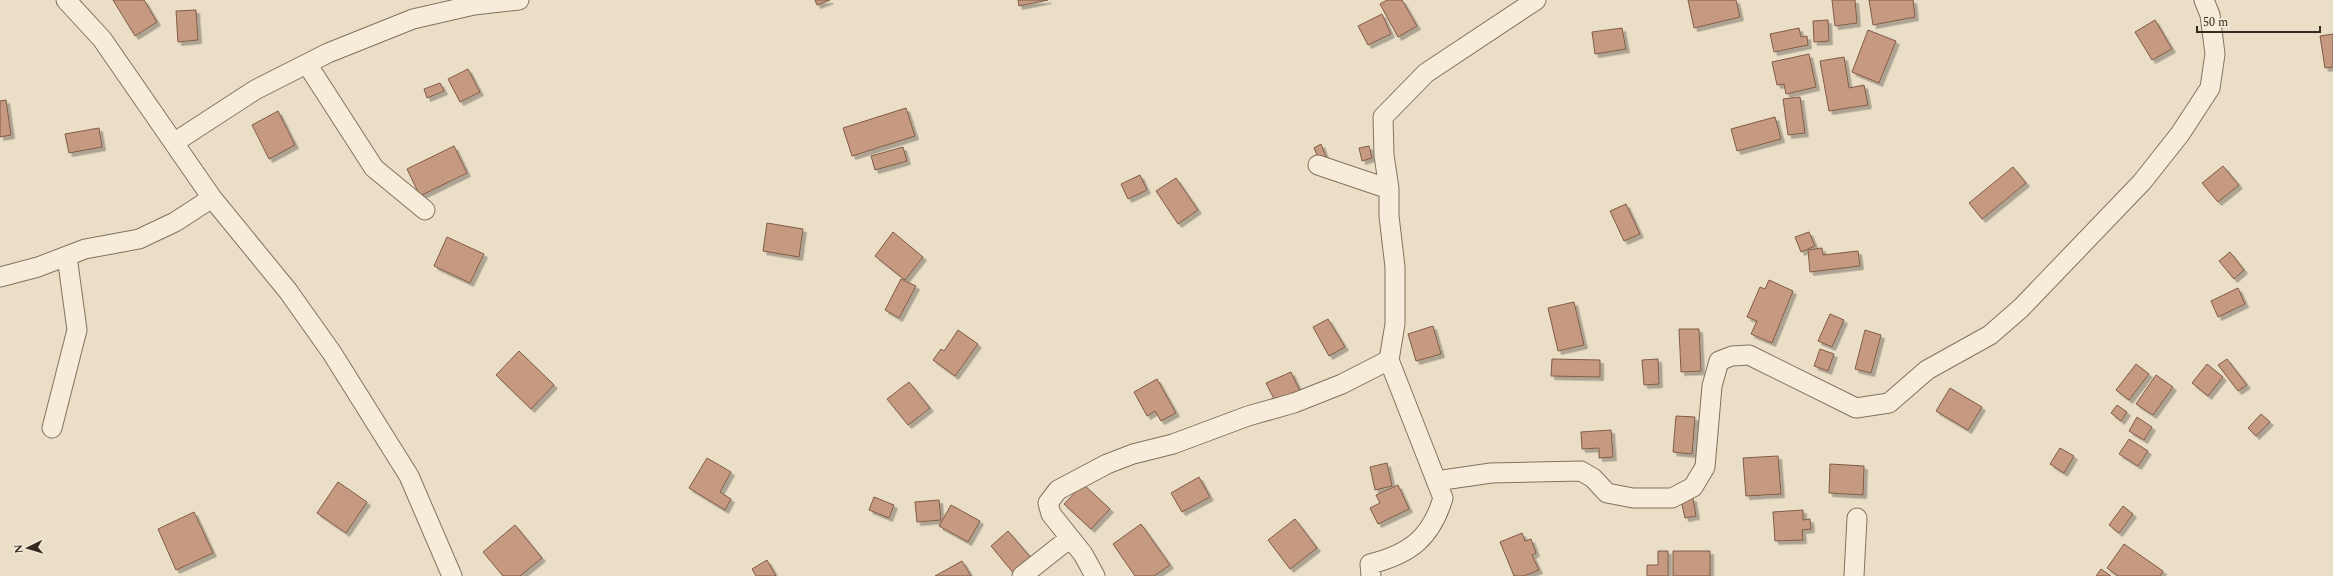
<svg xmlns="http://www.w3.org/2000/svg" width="2333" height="576" font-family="Spectral,serif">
  <defs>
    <filter id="shadow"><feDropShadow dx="3.5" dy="3.5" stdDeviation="0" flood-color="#0004"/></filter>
  </defs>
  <rect width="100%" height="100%" fill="#eadec7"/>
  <path fill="#c59a80" stroke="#815b46" filter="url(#shadow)" d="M113,0H144L157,22L135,36Z
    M815,0H830L817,5Z
    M1018,0H1048L1019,6Z
    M1387,0H1402L1417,26L1398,37L1380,4Z
    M1688,0H1736L1740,17L1694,28Z
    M1832,0H1855L1857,23L1835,26Z
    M1869,0H1913L1915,17L1873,25Z
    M196,10L198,40L178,42L176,11Z
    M1382,14L1391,34L1368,45L1358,26Z
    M1828,20L1829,41L1814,42L1813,21Z
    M2155,20L2172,49L2152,60L2135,32Z
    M1622,28L1626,49L1595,54L1592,32Z
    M1799,28L1801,37L1807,36L1808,45L1774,52L1770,34Z
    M1868,30L1896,41L1879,83L1852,72Z
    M2333,34V67L2325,68L2320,36Z
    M1809,54L1816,87L1786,94L1784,84L1777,85L1772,62Z
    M1844,57L1849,88L1864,85L1868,105L1829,111L1820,61Z
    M468,69L480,92L460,102L448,79Z
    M440,83L444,91L427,98L424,89Z
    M1800,97L1805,133L1788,135L1783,99Z
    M6,100L11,135L0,137V101Z
    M906,108L915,136L852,156L843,128Z
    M278,111L295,145L269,159L252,125Z
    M1775,117L1781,139L1737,151L1731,129Z
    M99,128L102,147L69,153L65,134Z
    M1321,144L1327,159L1320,162L1314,148Z
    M454,146L467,173L420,196L407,169Z
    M1369,146L1372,158L1362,161L1359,148Z
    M903,147L907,161L875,170L871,156Z
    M2223,166L2239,185L2218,202L2202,183Z
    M2013,167L2026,183L1982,219L1969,203Z
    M1140,175L1147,190L1128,199L1121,184Z
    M1176,178L1198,210L1178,224L1156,191Z
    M1626,204L1640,234L1624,241L1610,211Z
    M767,223L803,229L799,257L763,251Z
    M893,232L923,257L905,280L875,256Z
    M1809,232L1815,246L1801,252L1795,237Z
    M447,237L484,254L470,283L434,266Z
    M1822,248L1823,255L1858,251L1860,266L1810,272L1808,250Z
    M2230,252L2244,270L2234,279L2219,261Z
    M901,279L916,286L899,318L885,310Z
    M1769,280L1793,291L1772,343L1751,334L1757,321L1747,317L1760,287L1765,289Z
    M2238,288L2245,304L2218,317L2211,301Z
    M1574,302L1584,345L1558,351L1548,308Z
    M1830,314L1844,320L1832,347L1818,341Z
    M1328,319L1345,347L1329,356L1313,327Z
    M1433,326L1441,354L1416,361L1408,334Z
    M1679,329H1699L1701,371L1681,372Z
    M958,330L978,344L955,376L933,360L941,349L944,351Z
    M1865,330L1881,335L1871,373L1855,369Z
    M1820,349L1834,354L1828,371L1814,366Z
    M519,351L554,385L531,409L496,375Z
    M1552,359L1600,360V377L1551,376Z
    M1658,359L1659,384L1644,385L1642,360Z
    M2227,359L2247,385L2238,391L2218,365Z
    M2136,364L2149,374L2129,400L2116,390Z
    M2207,364L2223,377L2208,396L2192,383Z
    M1291,372L1301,393L1277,405L1266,383Z
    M2156,375L2173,387L2153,415L2136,404Z
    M1157,379L1176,413L1161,421L1155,411L1147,416L1134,392Z
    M909,382L930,408L908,425L887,399Z
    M1950,388L1982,407L1968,430L1936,411Z
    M2117,405L2127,412L2121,421L2111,413Z
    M2261,414L2270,422L2256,436L2248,428Z
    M1676,416L1695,417L1692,454L1673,452Z
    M2137,417L2152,427L2144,440L2129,431Z
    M1611,430L1613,457L1599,458V448L1582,449L1581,432Z
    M2129,439L2148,451L2138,466L2119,454Z
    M2060,448L2074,456L2064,473L2050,464Z
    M1778,456L1781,494L1746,496L1743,458Z
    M707,458L731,472L720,492L731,499L725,510L689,488Z
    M1387,463L1392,486L1375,490L1370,467Z
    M1830,464L1864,466L1863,495L1829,493Z
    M1199,477L1210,497L1182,512L1171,493Z
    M338,482L367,502L346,533L317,513Z
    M1083,484L1110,509L1091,529L1064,504Z
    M1398,485L1409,509L1378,524L1370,508L1380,503L1376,495Z
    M874,497L894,505L889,518L869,510Z
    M1693,498L1696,516L1685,518L1681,500Z
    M939,500L941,520L917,522L915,502Z
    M951,505L980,521L968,542L939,526Z
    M2123,506L2133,514L2119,533L2109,525Z
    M1803,510V520L1810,519L1811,529L1802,530L1803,540L1775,541L1773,512Z
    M194,512L213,553L176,570L158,529Z
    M1295,519L1317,548L1290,569L1268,540Z
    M1141,524L1170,565L1154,576H1135L1113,544Z
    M515,525L542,558L520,576H503L483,552Z
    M1008,531L1033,560L1015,575L991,546Z
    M1522,533L1525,541L1531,539L1536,553L1532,555L1539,570L1524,576H1514L1500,542Z
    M2124,544L2163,571L2160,576H2118L2107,568Z
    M1658,551H1668V576H1647V565H1658Z
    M1673,551H1710V576H1673Z
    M767,560L776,576H756L752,569Z
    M962,561L971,576H935Z
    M2101,569L2111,576H2096Z"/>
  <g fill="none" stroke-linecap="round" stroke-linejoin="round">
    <g stroke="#84715e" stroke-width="21">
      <path id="minor" d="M66,0L102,39L212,198L288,291L332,353L409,476L452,576
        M307,64L374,168L425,210
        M175,142L255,90L328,53L413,19L474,5L519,0
        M1318,165L1389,189
        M0,277L38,267L85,249L139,239L175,222L212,198
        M52,428L77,330L67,256
        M1436,481L1491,473L1581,471L1593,478L1607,493L1633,498H1672L1693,487L1705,467L1712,386L1719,361L1732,356L1749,355L1856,408L1889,403L1927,370L1990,335L2021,308L2142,182L2180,134L2210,88L2215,54L2210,15L2204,0
        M1022,576L1070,538
        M1095,576L1083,554L1051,514L1048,503L1058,490L1107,464L1133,454L1173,444L1248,416L1294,403L1342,384L1389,360
        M1371,576L1370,564C1410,554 1431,538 1443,498L1389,360L1395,324V267L1389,216V189L1384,155L1383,117L1426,73L1536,0
        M1854,576L1857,518"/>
    </g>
    <use href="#minor" stroke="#f6ecd9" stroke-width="19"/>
  </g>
  <g transform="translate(28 548) rotate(265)" stroke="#f2e9d6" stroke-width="3" paint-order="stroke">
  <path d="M0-3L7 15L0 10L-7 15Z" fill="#362a20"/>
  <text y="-6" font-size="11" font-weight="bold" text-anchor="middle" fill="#362a20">N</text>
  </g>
  <path d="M2197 26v6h123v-6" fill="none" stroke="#362a20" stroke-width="2"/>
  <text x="2203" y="26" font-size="12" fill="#362a20" stroke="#f2e9d6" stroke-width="3" paint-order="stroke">50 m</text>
</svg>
